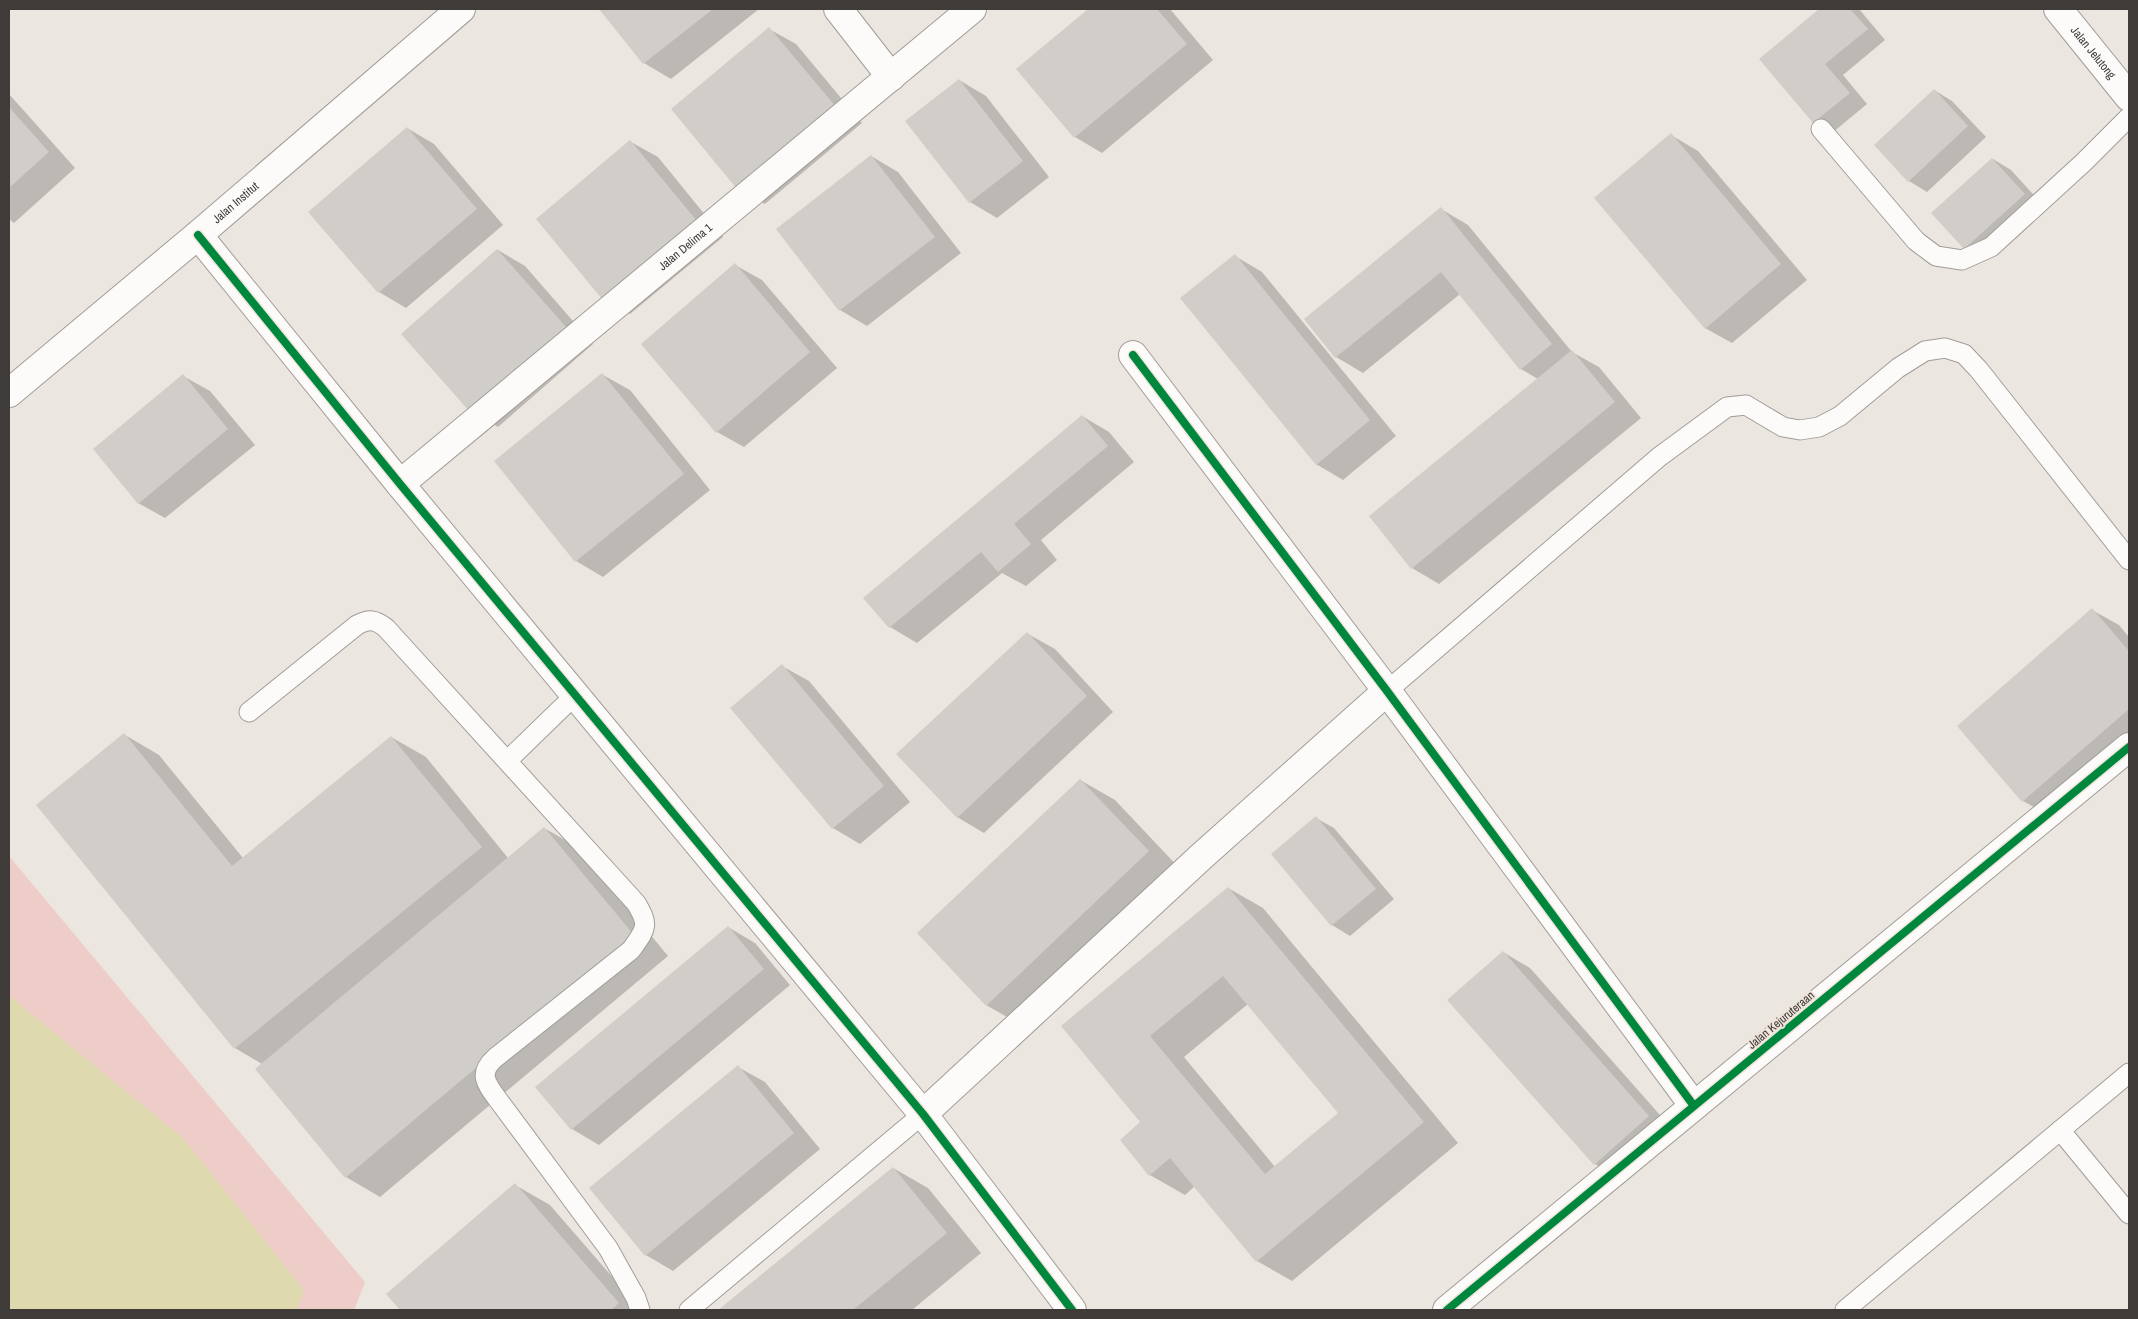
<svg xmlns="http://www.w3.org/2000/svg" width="2138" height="1319" font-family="'Archivo Narrow',sans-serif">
  <rect width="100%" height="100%" fill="#ece6e0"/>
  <path fill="#eecdc8" d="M9,856L365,1282L354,1310H9Z"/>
  <path fill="#dfd9af" d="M12,998L184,1139L304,1290L297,1310H9V999Z"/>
  <path fill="#0003" fill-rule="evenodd" d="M601,9H759L671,79L644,63Z
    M1090,9H1170L1213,60L1102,153L1075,137L1018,69Z
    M1821,9H1859L1885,40L1843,75L1867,104L1832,133L1814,122L1761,59Z
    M769,29L796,44L862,123L765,204L738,188Z
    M959,80L986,96L1049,177L997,218L970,202Z
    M1934,90L1952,101L1986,137L1927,192L1909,181Z
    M9,94L75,168L14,223L9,219Z
    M407,128L434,144L503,225L406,308L379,292L310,212Z
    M1671,135L1698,151L1807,280L1732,343L1705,328Z
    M631,142L658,157L723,237L630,314L603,298Z
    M871,156L898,172L961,253L867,326L840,310L777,230Z
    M1993,159L2011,170L2043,205L1983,259L1965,248Z
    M1441,209L1468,225L1572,352L1599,367L1641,418L1439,584L1412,568L1370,517L1538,379L1521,369L1460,294L1363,373L1336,357L1305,319Z
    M498,250L525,266L593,344L498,427L471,411Z
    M1235,256L1262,272L1396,436L1343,480L1316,464Z
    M735,265L762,280L837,368L744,447L717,432Z
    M603,375L630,390L710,490L603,577L576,561Z
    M183,376L210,391L255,445L165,518L138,503Z
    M1082,416L1109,432L1134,462L1041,540L1057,560L1026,586L1002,573L917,643L890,627L865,598Z
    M2092,610L2119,625L2129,637V748L2050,816L2023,801Z
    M1028,634L1055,649L1113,712L984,833L957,817Z
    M782,666L809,681L910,802L860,844L833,828Z
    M125,735L159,755L243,858L391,737L426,757L508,858L544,828L579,848L668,956L380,1197L346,1177L262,1064L235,1048L38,805Z
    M1080,780L1115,800L1183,872L1021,1025L986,1005Z
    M1316,818L1334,828L1394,899L1350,936L1332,925L1273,854Z
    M1228,888L1263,908L1458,1143L1292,1281L1257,1261L1195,1186L1185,1195L1150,1175L1121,1140L1142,1122L1062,1026ZM1248,1004L1339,1113L1275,1167L1184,1057Z
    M728,927L755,943L790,985L599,1145L572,1129L537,1087Z
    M1503,952L1530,968L1675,1132L1622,1179L1595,1164Z
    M738,1067L765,1082L820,1149L673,1271L646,1255L591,1188Z
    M893,1168L928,1188L981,1253L912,1310H720Z
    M515,1185L550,1205L641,1310H402L388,1294Z"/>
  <path fill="#d1cec9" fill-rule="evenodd" d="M599,9H713L643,64Z
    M1088,9H1157L1187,44L1074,138L1016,69Z
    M1819,9H1850L1868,29L1825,64L1850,93L1813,123L1759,59Z
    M769,27L836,107L737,189L671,109Z
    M959,79L1023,161L969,203L905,121Z
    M1934,89L1968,126L1908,182L1874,145Z
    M9,107L49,152L9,188Z
    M407,127L477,209L378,293L308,212Z
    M1671,133L1781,264L1705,329L1594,198Z
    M630,140L697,221L602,299L536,219Z
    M871,155L935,237L839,311L776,229Z
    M1992,158L2025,194L1964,249L1931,213Z
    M1441,207L1552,344L1520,370L1441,272L1335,358L1304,319Z
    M497,249L567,328L470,412L401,334Z
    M1235,254L1370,420L1316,465L1180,298Z
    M735,263L810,352L716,433L641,344Z
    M1572,350L1615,402L1411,569L1369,516Z
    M602,373L684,474L575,562L494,461Z
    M183,374L228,429L138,504L93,449Z
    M1082,415L1108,446L1014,524L1031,544L998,572L981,552L889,628L863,598Z
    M2092,608L2129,651V709L2022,802L1957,726Z
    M1027,632L1087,696L957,818L896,754Z
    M782,664L884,786L832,829L730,708Z
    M124,733L232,866L391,736L482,847L234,1049L36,805Z
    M1080,779L1149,851L986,1006L917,933Z
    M1316,816L1376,889L1331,926L1271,854Z
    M544,827L634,935L345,1178L255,1069Z
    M1228,887L1424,1122L1256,1262L1170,1158L1149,1176L1120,1140L1140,1122L1061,1026ZM1223,976L1338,1113L1265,1174L1150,1036Z
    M728,926L764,969L571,1130L535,1087Z
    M1503,951L1649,1116L1594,1165L1447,1000Z
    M738,1065L794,1133L645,1256L589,1188Z
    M893,1167L947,1233L853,1310H718Z
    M515,1183L619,1303L611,1310H400L386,1294Z"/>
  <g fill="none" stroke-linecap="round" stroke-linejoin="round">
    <g stroke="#a19d98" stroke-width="21">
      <path id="lane" d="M1821,129L1916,241L1936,256L1962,260L1991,247L2084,162L2129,117
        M1387,691L1659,457L1727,407L1746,405L1783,427L1800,430L1819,427L1840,416L1898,368L1925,351L1945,348L1964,354L1979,370L2129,560
        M249,712L357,625C369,619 375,619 386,628L636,903C650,926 646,929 631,950L495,1058C477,1074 487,1085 499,1101L608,1248L636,1298L640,1310
        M507,761L574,696
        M2060,1130L2129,1214
        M689,1310L923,1114
        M1845,1310L2129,1073"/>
    </g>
    <g stroke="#a19d98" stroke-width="30">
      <g id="street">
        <path d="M838,9L891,77"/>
        <path id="s1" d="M2058,9L2129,97"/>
        <path d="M198,235L400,484L923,1114L1072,1310"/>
        <path d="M1133,355L1387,691L1694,1106"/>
        <path id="s2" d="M9,393L198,235L461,9"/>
        <path id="s3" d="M400,484L972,9"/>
        <path d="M923,1114L1203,855L1387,691"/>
        <path d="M1447,1310L2129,747"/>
      </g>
    </g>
    <use href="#lane" stroke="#fcfbfa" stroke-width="19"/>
    <use href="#street" stroke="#fcfbfa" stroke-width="28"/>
    <g stroke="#f0e5dc" stroke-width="11">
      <path id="cycleway" d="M198,235L400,484L923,1114L1072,1310
        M1133,355L1387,691L1694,1106
        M1447,1310L2129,747"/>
    </g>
    <use href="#cycleway" stroke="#00873e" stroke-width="8"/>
  </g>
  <g text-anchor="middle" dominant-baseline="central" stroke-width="4" stroke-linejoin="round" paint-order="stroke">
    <g font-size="12" fill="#3f3b38" stroke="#f0e5dc">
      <text stroke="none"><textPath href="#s1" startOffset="56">Jalan Jelutong</textPath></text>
      <text stroke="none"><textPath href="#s2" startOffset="296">Jalan Institut</textPath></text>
      <text stroke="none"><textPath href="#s3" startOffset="371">Jalan Delima 1</textPath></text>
      <text transform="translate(1781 1020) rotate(-40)">Jalan Kejuruteraan</text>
    </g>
  </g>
  <rect width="2138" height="1319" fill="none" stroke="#3f3b38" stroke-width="20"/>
</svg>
